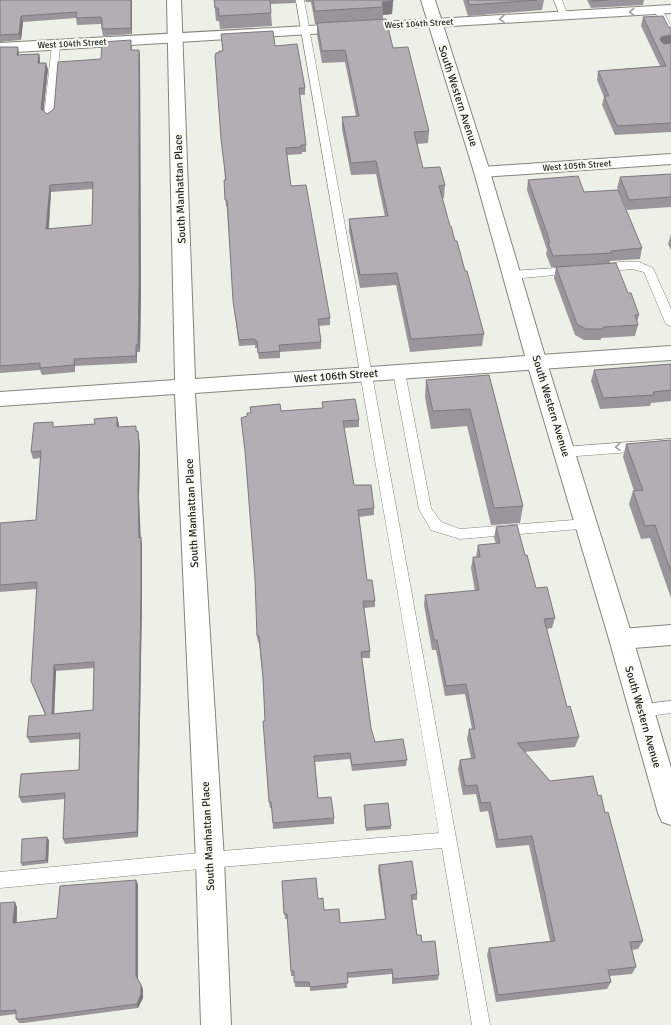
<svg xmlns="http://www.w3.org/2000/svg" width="671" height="1025" font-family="Signika,sans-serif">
  <rect width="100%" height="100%" fill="#edf0e7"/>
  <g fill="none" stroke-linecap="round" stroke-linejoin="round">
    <g stroke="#83867e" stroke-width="1">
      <path id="lane" d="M296,0H304L490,1025H472L442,848L210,868L0,888V872L210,852L439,833Z
        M554,0H562L568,16L567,18H561Z
        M658,7L661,8L671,26V37L667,34L654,10Z
        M56,42L60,45L54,116L49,119L44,116L52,45Z
        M620,262H639L653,268L671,309V326L667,325L665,322L644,272L632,269L601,272L597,270L596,268L597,266Z
        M572,267L576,269L577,271L576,273L512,279L508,278L507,275L508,272L512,271Z
        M399,368L403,369L405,372L431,508L441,522L460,529L586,519L591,520L593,524L591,528L460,539L431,530L419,509L393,372L395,369Z
        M671,439V449L564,457L560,455L558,452L560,449L564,447Z
        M671,701V713L641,717L636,715L634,710L636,705Z"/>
    </g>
    <g stroke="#83867e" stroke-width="2">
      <path id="street" d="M167,0H181L195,379L671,346V360L195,393L224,860L231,1025H201L196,860L175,394L0,406V392L175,380Z
        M671,5V13L435,27L430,26L428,23L430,20L435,19Z
        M671,154V164L482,177L476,176L474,172L476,168L482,167Z
        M671,625V645L621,649L613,646L609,639L613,632L621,629Z"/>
    </g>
    <g stroke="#83867e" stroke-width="2">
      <path id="secondary" d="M435,19L440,20L442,23L440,26L0,53V43Z"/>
    </g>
    <g stroke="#83867e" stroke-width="2">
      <path id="primary" d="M421,0H435L490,172L547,363L633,639L671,768V825L662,822L658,813L609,639L527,363L474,172Z"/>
    </g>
    <use href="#lane" fill="#fff" fill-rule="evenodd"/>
    <use href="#street" fill="#fff" fill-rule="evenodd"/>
    <use href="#secondary" fill="#fff" fill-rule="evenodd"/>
    <use href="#primary" fill="#fff" fill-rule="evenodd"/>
  </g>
  <path fill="#9a959b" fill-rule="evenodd" d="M0,0H132V34L103,36L101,24L77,25L76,18L23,22L21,40L0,42Z
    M214,0H296L295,3L270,4L271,13L272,26L220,29L219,21H216Z
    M305,0H393L392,14L383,15V19L393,48L429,131L428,143L417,144L423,168L445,185L444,198H442L450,226L465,271L484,334L482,346L410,352L396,285L360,288L349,231V219L385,217L376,174L351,175L342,129V117L356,116L345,62L322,63L317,35V24H315L311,2H306Z
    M463,0H544L542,10L468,16Z
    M587,0H644L643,5L591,8Z
    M643,17L668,26L671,28V132L615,135L602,105L604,97L597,80L598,71L660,66L641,26Z
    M221,34L275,46L305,88V95H299L306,145V152H302V154L287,155L291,186L330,318V325L319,326L321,342V349L280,352V358L259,359L257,348H255V345L239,346L234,308L227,206L226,207L224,180H225L219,53L223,51Z
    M132,46V50H139L140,57L141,293L140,352H137V363L75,366V372L42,375L40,370L0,373V47L19,53V55L39,54L40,60V63L48,69L43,111L47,114L54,109L101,59ZM93,189L92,225L49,229L51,192Z
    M671,174V207L627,210L617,188L620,177Z
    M528,180L584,192L642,248L640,259L610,261V263L628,293L639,315L637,322L638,325L635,336L601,338V340H584L575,335L554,278L556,267H551L546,254L547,250L527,190Z
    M671,234V250L668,244Z
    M671,364V401L651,403L650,406L600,409L591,381L594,370Z
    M489,375L523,506L520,523L491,525L467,426L431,429L425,397L426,380Z
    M322,402L359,420V427L344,428L354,485L374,508V515L359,517L367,580L375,601V607L364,608L370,651V658H362L371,728L375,742L407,760L406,766L352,771L350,759L315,762L318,798L334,818V824L273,829L272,808H270L269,802L263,679L259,642L258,643L257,636L281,411L322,408Z
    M117,417L119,427L138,431L139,438L140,451L139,497L140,537L142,544V600L138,837L65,844L63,839L65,799L22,803L19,797L79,770L80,739L30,743L27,737L45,715L31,681L37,589L0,592V523L36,520L40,458L33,459L31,452L55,427L95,424ZM94,668L93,710L54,714L56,671Z
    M671,440V598L650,538L641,539L629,504L633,491H634L623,457L626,444Z
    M496,527L525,555L536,588L555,618L552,628L547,629L567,707L579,737L575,747L524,752L550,781L598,796L605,813L643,941L638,949L632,950L636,967L632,974L610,976L611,982L607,989L496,1002L487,955L489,948L550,941L529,845L496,848L488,811L480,812L476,794L463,795L458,769L460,760L471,758L467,739L469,729H472L465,694L445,696L436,650H432L424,605L425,595L475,591L471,568L473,557H476L478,545L496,544L494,538Z
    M364,805L391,826V829L366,831Z
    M49,840L48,863L22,866L21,863Z
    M379,865L417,894V900H412L417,935L439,975L438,980L392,984V974L347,978V988L310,991V987H295L294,976H291L288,919H285L282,881L318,899L324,910L340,923L385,919L378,870Z
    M136,880L138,885V979L143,989V998L138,1008L24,1023H19L16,1019V1014L0,1016V903L17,907V923L57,918Z"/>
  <path fill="#7d797e" d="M131,0H132V34L131,28Z
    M393,1L392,14L383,15V7L382,2Z
    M21,16L23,22L21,40L19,34Z
    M671,35V44L659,46L658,49L661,37Z
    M18,47L19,53L18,61L17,55Z
    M139,50L140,57L141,293L140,352L138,345Z
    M39,54L40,60L39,70L38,63Z
    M46,63L48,69L43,116L41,109Z
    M50,185L51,192L48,236L46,229Z
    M136,345L137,352V363L136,356Z
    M74,359L75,366V372L74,365Z
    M117,417L119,424V434L117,427Z
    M138,431L139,438L140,451L139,497L141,544L139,538L138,490Z
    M141,537L142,544V600L138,837L137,832Z
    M54,665L56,671L54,720L52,714Z
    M47,837L49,840L48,863L46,860Z
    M136,880L138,885V981L136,976Z
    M15,902L17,907L16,928L13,923Z
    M141,985L143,989V998L138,1008L137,1004Z"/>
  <path fill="#b3adb4" stroke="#7d797e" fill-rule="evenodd" d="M0,0H131V28L102,29V20L101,19V17L76,18L77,12L21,16L19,34L0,35Z
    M214,0H270L271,13L219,16L218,8H215Z
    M313,0H393V1L382,2L383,7L315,11Z
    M468,0H537L469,5Z
    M592,0H608L592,1Z
    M663,16L668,26L671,28V35L661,37L660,40L664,44L671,43V123L617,126L604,96H609L598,71L666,66L643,17Z
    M386,19L393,48L408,47L429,131L414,132L423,168L440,167L445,185L439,186L450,226H451L455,241H457L465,271H467L484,334L411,339L397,273L360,275L349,219L388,216L376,161L351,163L342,117L359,116L345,50L322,51L317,23Z
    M273,31L275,46L297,44L305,88H299L306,145H301V147L286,148L291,186L306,185L330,318L318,319L321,342L279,345L280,351L258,353L257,341H255V339L239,340L233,301L227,200H225L224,180H226L221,139L215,56L216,53H219V51H223L221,34Z
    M131,40V50H139V286L138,345H136V356L74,359V365L40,368V363L0,366V47H18L17,55L39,54L38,63H46L41,109L47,114L54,109L58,62L101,59L102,42ZM93,182L92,225L46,229L50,185Z
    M671,174V197L629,200L620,177Z
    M578,176L584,192L618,190L642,248L611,251L612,253L553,256L548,243H550L547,233L528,180Z
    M616,263L628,293H631L639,315H635L638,325L603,327V329H586L577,324L556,267Z
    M671,364V390L653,392L654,395L603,398L594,370Z
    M489,375L523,506L494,508L470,409L433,411L426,380Z
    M355,399L359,420L343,421L354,485H371L374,508L358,510L367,580H372L375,601H363L370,651L361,652L371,728L375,742L403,739L407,760L352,765L350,753L314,756L318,798L331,797L334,818L273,823L271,802H269L263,721H265L263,678L259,636H257L255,579L245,451L241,418L247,416V413H251L250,407L280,404L281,411L323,408L322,402Z
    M117,417V427L136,426V431H138L139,444L138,490L139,538L141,537V593L137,832L63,839L65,793L19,797L21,774L79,770L80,733L27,737L29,716L46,715L31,681L37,582L0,585V523L36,520L41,451L31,452L34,423L53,422V427L95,424L94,419ZM94,662L93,710L52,714L54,665Z
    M671,440V572L655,525L645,526L633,491L643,490L626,444Z
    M517,525L525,555H527L536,588L547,587L555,618L544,619L567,707L570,706L579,737L517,743L550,781L593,776L598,796L601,795L605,813L608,812L643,941L630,942L636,967L608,970L611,982L498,995L489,948L555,941L532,836L498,840L490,802L481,803L477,785L465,786L460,760L475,758L469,729H475L466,684L446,686L437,640H434L425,595L479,590L473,557H480L478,545L500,543L496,527Z
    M388,803L391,826L366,828L364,805Z
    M47,837L46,860L21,863L22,839Z
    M412,861L417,894L411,895L417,935H421L422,942L435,941L439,975L393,979L392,969L347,973L348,983L310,987L309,982H294V971H291L287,914H284L282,881L316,878L318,899L323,898L324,910L339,909L340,923L386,919L379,865Z
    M136,880V976L141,985V994L137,1004L21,1019H16V1010L0,1011V903L15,902L13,923L57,918L60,886Z"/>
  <defs><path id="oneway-chevron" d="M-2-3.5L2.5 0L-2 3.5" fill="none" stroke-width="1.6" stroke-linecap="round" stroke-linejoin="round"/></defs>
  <g stroke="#9d9d9c">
    <use href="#oneway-chevron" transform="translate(632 12) rotate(177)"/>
    <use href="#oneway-chevron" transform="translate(502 19) rotate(177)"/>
    <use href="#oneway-chevron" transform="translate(618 447) rotate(176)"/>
  </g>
  <g text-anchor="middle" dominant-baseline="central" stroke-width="4" stroke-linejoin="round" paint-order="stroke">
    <g font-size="9" fill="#252622" stroke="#fafdf4">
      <text transform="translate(419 24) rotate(-3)">West 104th Street</text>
      <text transform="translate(72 44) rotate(-3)">West 104th Street</text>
      <text transform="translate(577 166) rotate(-4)">West 105th Street</text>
    </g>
    <g font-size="11" fill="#252622" stroke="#fafdf4">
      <text transform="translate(458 96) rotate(72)">South Western Avenue</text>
      <text transform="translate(180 189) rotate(-92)">South Manhattan Place</text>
      <text transform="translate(336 376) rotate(-4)">West 106th Street</text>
      <text transform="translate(551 406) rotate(73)">South Western Avenue</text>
      <text transform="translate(192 513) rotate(-93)">South Manhattan Place</text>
      <text transform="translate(643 717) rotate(74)">South Western Avenue</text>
      <text transform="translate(208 836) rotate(-93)">South Manhattan Place</text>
    </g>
  </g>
</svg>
